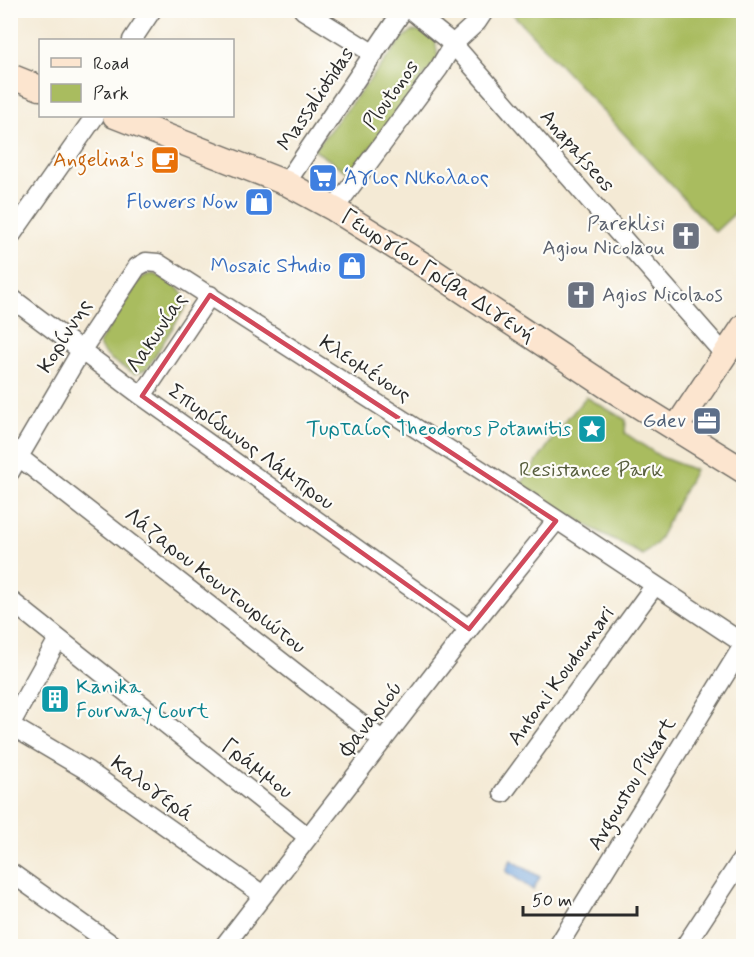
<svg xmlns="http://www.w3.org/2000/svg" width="754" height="957" font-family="Mynerve,sans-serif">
  <rect width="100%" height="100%" fill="#fdfcf7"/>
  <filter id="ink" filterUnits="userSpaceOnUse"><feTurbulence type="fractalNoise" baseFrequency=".0167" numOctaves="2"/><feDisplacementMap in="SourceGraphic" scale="12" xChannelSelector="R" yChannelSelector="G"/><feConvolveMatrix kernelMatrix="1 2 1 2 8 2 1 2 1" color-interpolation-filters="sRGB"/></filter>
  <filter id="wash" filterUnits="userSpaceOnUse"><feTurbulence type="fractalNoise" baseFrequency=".008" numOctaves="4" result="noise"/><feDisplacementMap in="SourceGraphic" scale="24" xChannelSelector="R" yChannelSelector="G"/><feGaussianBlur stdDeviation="1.35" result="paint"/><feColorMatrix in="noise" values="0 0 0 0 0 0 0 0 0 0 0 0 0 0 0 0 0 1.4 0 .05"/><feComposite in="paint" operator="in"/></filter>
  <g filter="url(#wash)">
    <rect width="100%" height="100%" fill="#f4ead5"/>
    <path fill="#a9bc5f" stroke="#6a7445" stroke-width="1.5" d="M510,11H743V206L715,232Z
      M412,31L423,32L435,38L438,58L351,174L314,150L403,38Z
      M154,274C168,279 182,289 188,303L147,369L135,374C124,367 101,357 99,343L140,279L147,275Z
      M586,397L626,420L625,433L661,457L695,470L657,543L643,555L590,527L521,484L568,417L571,415Z"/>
    <path fill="#70a3dc" stroke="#4e6784" stroke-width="1.5" d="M511,860L540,877L533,890L506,871Z"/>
  </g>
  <g filter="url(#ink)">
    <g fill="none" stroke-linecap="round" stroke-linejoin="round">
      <g stroke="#716e66" stroke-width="21">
        <path id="street" d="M303,10L374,54
          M411,10L453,44L725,355
          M132,40L152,10
          M286,183L403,10
          M334,209L439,68L453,44L477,22L485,10
          M10,237L95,116
          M10,297L142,396L469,629
          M142,396L210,295
          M19,457L383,741
          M10,472L81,351L137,267L146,262L158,263L509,488L744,644
          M10,600L308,837
          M10,725L88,771L263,895
          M10,725L58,639
          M503,793L655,585
          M10,872L114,946
          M224,946L469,629L556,521
          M558,946L744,644
          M685,946L744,856"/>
      </g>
      <g stroke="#716e66" stroke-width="27">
        <path id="secondary" d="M10,76L40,88
          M115,116L286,183L334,209L430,269L605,385L744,471
          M676,428L744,326"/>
      </g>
      <use href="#street" stroke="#fff" stroke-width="18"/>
      <use href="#secondary" stroke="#fce5cf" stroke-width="24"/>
    </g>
  </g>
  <path fill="none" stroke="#d1495b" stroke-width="4.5" stroke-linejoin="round" d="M210,295L556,521L469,629L142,396Z"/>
  <defs>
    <g id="cafe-square" transform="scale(1.5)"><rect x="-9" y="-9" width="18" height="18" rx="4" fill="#e8710a" stroke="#fdfcf7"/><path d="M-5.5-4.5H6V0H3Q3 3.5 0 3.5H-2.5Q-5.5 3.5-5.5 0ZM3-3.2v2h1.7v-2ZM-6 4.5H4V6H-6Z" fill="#fff"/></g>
    <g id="supermarket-square" transform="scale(1.5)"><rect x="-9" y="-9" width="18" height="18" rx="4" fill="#3f7fe0" stroke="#fdfcf7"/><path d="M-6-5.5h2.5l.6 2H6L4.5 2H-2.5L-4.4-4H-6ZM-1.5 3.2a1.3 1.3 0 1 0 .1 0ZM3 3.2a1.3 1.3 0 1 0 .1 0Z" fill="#fff"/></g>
    <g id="shop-square" transform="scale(1.5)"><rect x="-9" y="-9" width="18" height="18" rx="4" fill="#3f7fe0" stroke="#fdfcf7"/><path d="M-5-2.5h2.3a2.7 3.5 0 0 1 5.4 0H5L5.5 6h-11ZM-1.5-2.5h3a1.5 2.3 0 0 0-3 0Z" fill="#fff"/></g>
    <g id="church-square" transform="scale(1.5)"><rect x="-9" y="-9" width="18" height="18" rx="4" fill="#6b7280" stroke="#fdfcf7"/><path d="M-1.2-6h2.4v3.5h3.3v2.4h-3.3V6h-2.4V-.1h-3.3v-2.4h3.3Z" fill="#fff"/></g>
    <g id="office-square" transform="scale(1.5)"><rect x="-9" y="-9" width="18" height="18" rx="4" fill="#5c6f8a" stroke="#fdfcf7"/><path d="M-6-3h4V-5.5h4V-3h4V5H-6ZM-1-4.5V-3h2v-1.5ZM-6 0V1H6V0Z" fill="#fff"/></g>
    <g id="sight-square" transform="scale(1.5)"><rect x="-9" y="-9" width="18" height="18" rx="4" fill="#0f9aa8" stroke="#fdfcf7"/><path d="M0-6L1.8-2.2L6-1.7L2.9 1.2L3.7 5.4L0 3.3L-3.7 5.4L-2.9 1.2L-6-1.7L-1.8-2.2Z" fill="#fff"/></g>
    <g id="building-square" transform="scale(1.5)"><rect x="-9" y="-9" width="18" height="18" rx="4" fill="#0f9aa8" stroke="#fdfcf7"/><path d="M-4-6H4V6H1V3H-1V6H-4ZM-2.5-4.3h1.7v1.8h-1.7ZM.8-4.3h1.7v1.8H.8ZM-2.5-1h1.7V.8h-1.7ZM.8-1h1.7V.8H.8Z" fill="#fff"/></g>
  </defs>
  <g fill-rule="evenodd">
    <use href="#cafe-square" x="165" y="160"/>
    <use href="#supermarket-square" x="323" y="178"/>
    <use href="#shop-square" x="259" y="202"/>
    <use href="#church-square" x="686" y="236"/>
    <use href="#shop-square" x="352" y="266"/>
    <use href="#church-square" x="581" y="295"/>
    <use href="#office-square" x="707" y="421"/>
    <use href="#sight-square" x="592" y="429"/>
    <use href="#building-square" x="55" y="699"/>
  </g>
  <g text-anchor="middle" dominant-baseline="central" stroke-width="4.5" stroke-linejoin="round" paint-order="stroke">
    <g font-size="21" fill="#2b2b2b" stroke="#fdfcf7">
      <text transform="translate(391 95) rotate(-54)">Ploutonos</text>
      <text transform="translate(316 99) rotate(-56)">Massaliotidas</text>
      <text transform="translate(577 151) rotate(49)">Anapafseos</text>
      <text transform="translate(438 276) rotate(33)">Γεωργίου Γρίβα Διγενή</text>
      <text transform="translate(157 333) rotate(-56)">Λακωνίας</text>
      <text transform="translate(65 336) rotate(-58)">Κορίννης</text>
      <text transform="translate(365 369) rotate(33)">Κλεομένους</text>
      <text transform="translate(251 447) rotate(36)">Σπυρίδωνος Λάμπρου</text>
      <text transform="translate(215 581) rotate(38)">Λάζαρου Κουντουριώτου</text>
      <text transform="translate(561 676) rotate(-54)">Antoni Koudounari</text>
      <text transform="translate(371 719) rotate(-52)">Φαναριού</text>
      <text transform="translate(257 769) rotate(38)">Γράμμου</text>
      <text transform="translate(632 784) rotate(-59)">Avgoustou Pikart</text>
      <text transform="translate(152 789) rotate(36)">Καλογερά</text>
    </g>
    <g font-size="21" fill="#c56008" stroke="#fdfcf7" text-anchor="end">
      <text x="144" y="160">Angelina's</text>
    </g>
    <g font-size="21" fill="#366cbe" stroke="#fdfcf7" text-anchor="end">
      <text x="344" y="178" text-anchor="start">Άγιος Νικολαος</text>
      <text x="238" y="202">Flowers Now</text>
      <text x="331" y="266">Mosaic Studio</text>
    </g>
    <g font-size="21" fill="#5b616d" stroke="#fdfcf7" text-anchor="end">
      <text x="665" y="224">Pareklisi<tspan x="665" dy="24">Agiou Nicolaou</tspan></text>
      <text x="602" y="295" text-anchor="start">Agios Nicolaos</text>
    </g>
    <g font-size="21" fill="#4e5e75" stroke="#fdfcf7" text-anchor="end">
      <text x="686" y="421">Gdev</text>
    </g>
    <g font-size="21" fill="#0d838f" stroke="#fdfcf7" text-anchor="end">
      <text x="571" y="429">Τυρταίος Theodoros Potamitis</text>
      <text x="76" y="687" text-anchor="start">Kanika<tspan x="76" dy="24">Fourway Court</tspan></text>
    </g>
    <g font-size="21" fill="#575e3d" stroke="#fdfcf7">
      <text x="591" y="470">Resistance Park</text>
    </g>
  </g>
  <rect width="754" height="957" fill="none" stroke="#fdfcf7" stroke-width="36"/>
  <rect x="39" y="39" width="195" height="78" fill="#fdfcf7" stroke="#a9a8a5" stroke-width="1.5"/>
  <rect x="51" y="58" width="30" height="9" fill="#fce5cf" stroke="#a9a8a5" stroke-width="1.5"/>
  <text x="93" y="69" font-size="18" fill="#2b2b2b">Road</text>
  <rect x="51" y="84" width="30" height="18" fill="#a9bc5f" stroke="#a9a8a5" stroke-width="1.5"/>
  <text x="93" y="99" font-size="18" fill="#2b2b2b">Park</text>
  <path d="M523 906v9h114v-9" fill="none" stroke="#2b2b2b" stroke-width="3"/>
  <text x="532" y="906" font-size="18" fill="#2b2b2b" stroke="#fdfcf7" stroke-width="4.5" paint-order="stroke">50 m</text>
</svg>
